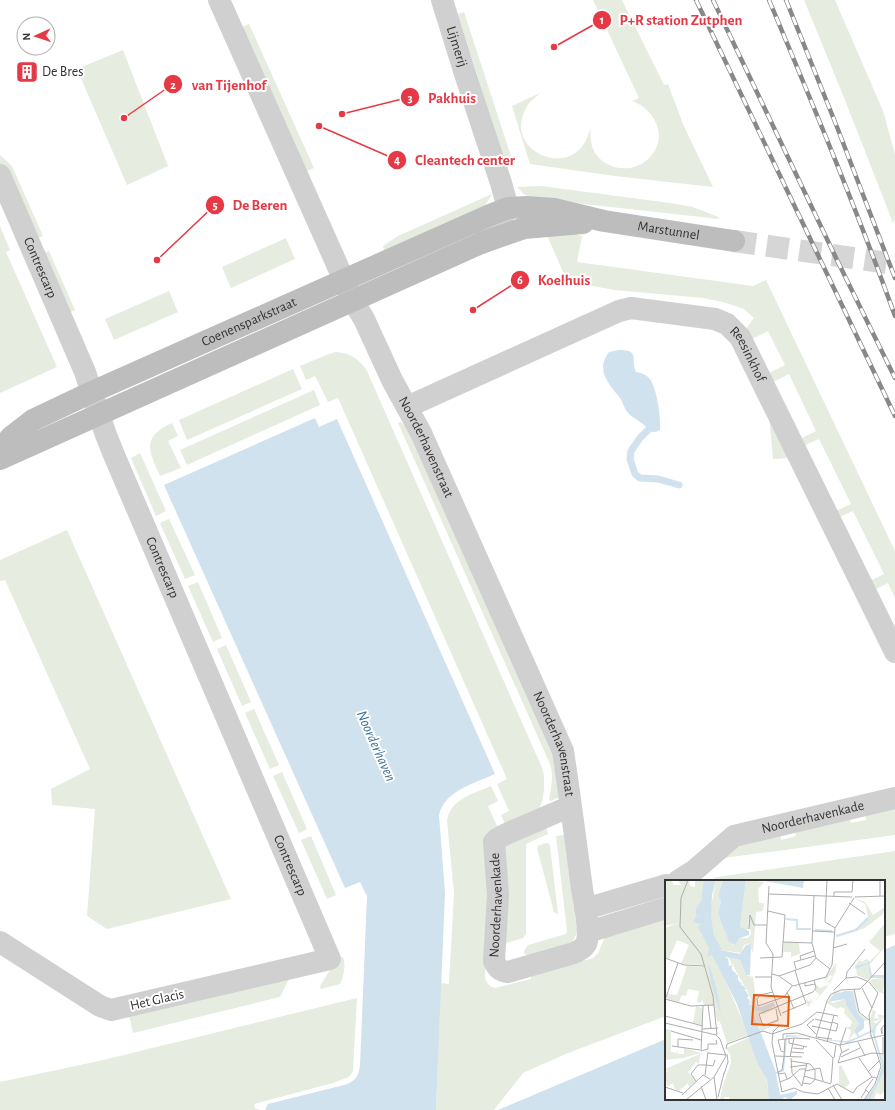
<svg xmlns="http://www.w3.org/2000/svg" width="895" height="1110" font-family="'Alegreya Sans',sans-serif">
  <rect width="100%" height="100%" fill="#fff"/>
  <path fill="#e6ecdf" d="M593,0H622L664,85L668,84L683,124L713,187L615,176L530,164L512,106L540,93C537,97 529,101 526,108C501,154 579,184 590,128C591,134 590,142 593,149C603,171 634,175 650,157C669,137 655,109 632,101L639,98Z
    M804,0H835L883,111L895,154V219L893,223L845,100Z
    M464,12L512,159L504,161L458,14Z
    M249,24L314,168L305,172L240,28Z
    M123,50L168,166L127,185L77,69Z
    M0,155L12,166L43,236L35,239L0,165Z
    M541,186L670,203L693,207L718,217L719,219L539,199L525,195L517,187Z
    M492,194L485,206L385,254L383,246L398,236Z
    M0,226L10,250L6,252L57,367L0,393Z
    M565,232L582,236L577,262L753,286L766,280L895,551V598L888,583L872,591L868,582L884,574L853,511L837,518L834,512L851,504L819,439L803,446L800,439L816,431L789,374L773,382L769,373L785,365L768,331L752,339L746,329L754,318L744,309L723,302L703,298L614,290L567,281L546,233Z
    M286,238L295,259L231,288L222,267Z
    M49,251L75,310L68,313L42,254Z
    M169,291L178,312L114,340L105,319Z
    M336,352C351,353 360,360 367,371L543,770C545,782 545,799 538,811L506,827L501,815L509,811L497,784L507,779L338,398L328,402L315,376L306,380L300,366L329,354Z
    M293,369L302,389L187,440L179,420Z
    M314,390L320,405L187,465L180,450Z
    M769,415L789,458L773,459Z
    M401,422L413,434L557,757L560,797L551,801L549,800C551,788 554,776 550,764L398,423Z
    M172,423L178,436L168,441L181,468L160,476C148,450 142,437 172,423Z
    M140,453L166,511L156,516L131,458Z
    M169,519L195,575L185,579L160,523Z
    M67,530L231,899L107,929L87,916L95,809L52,805L51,789L90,769L5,580L0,581V560Z
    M198,582L222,638L213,642L188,586Z
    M226,645L251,702L242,706L217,649Z
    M254,709L279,765L270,769L245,713Z
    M282,772L307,829L299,833L273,776Z
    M491,786L498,801L488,806L498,828L489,892L485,978C487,984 489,986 495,988L531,979V976L593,958L598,953L605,937L666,918V1016L568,1053L523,1073L494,1110H436L441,983L449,984L454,893L447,821C450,799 473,794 491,786Z
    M895,807V835L724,858L735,845L780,833L781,840L796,836L795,830L849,817L851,823L866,820L865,813Z
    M545,827L547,830L548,834L526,844V934L523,938L506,943L504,942L501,846Z
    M564,835L577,931C575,938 574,941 568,944L528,956L525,954L524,951L528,945L566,934L567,931L556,836Z
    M311,836L336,895L327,899L301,840Z
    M546,843H549L550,846L558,914L554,912L537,848L538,846Z
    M895,851V934L884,937V881H712L713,879L717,877Z
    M343,957C346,963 344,978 340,984L321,989L320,986L337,959Z
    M289,979L280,997L133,1033L129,1015Z
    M357,998L353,1071L349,1077L333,1083L254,1104L255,1108L260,1110H0V1082L99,1061Z"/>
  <path fill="#cfe2ee" d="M619,350C641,350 630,360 636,372C641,373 645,374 648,377C657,385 661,418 660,430C658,431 656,432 654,432C649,432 647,428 644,425C640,421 634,419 629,414C625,410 623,403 620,398C609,384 595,370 609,352Z
    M315,418L319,427L337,419L495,774C474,784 445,790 439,815L445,893L436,1110H265L268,1104L348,1084C357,1079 359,1074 360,1065L367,896L360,882L345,888L164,485Z
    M895,945V1110H498L666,1039V1099H884V950Z"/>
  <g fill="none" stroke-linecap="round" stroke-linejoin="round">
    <path stroke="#cfe2ee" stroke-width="7" d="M648,430L640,438L631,451L630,459L635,474L640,478L658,479L679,485"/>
    <path stroke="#d6d6d6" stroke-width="22" stroke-dasharray="22 11" stroke-linecap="butt" d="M734,241L895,264"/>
    <g stroke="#d0d0d0" stroke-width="22">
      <path id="s1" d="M219,0L335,260L353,301L364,319L392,380L421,433L563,751C570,797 576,843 582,889C584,902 590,928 587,941C586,947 580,950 574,953L508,972C500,971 497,968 494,961L498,895L494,842L497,839L504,835L571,806"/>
      <path id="s2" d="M442,0L466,77L501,183L508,208L493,230L481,243"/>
      <path id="s3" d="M0,175L85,372L106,435L114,455L330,959L111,1010L100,1006L0,942"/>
      <path id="s4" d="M407,407L619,311L631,308L715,319L727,324L740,337L895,652"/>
      <path id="s5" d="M678,881L695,870L734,836L895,798"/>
      <path d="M585,909L666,885"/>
      <path d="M588,932L666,908"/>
    </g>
    <g stroke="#bdbdbd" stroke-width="22">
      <path id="s6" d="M0,450L11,437L33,420L92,392L490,215L508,208L527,207L554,209L604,221L734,241"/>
      <path d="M0,459L481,243L524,228L583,223"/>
    </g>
    <g stroke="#888" stroke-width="4.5">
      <path id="rail" d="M696,0L895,416
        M713,0L837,260L895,378
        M769,0C813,105 857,210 895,316
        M786,0L837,127L895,278"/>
    </g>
    <use href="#rail" stroke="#fff" stroke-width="3" stroke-dasharray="9" stroke-linecap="butt"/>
  </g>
  <defs>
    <g id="building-square" transform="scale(1.15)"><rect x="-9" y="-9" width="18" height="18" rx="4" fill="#e63946" stroke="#fff"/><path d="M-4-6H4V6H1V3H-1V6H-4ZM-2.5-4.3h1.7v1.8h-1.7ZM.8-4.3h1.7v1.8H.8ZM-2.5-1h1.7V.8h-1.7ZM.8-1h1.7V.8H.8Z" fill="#fff"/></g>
  </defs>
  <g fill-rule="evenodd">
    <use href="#building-square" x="27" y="72"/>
  </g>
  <g text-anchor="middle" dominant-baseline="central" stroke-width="4" stroke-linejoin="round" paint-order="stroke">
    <g font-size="14" fill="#333" stroke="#fff">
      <text stroke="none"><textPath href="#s2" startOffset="49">Lijmerij</textPath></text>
      <text stroke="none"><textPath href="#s6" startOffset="728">Marstunnel</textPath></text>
      <text stroke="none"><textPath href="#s3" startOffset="101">Contrescarp</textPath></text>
      <text stroke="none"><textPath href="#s6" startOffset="282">Coenensparkstraat</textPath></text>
      <text stroke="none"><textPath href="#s4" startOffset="380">Reesinkhof</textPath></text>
      <text stroke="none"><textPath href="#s1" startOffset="493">Noorderhavenstraat</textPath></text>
      <text stroke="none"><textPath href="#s3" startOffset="425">Contrescarp</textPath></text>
      <text stroke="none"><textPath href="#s1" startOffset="817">Noorderhavenstraat</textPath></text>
      <text stroke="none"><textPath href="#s5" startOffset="153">Noorderhavenkade</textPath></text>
      <text stroke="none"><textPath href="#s3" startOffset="749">Contrescarp</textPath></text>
      <text stroke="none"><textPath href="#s1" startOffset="1180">Noorderhavenkade</textPath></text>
      <text transform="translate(157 1000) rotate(-13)">Het Glacis</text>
    </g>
    <g font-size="14" fill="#333" stroke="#fff" text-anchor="start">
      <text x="42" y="72">De Bres</text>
    </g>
    <g font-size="15" font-style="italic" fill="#3f7597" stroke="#fff">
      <text transform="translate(376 746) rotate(66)">Noorderhaven</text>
    </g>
  </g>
  <g transform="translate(665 880)">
    <rect width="220" height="220" fill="#fff"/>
    <path d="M0,0H7L8,5H16L17,9L16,4L12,0H24L25,6L30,7V0H42L36,22L59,98L84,155L62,163L55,142L52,141L39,85L16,84L24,65L12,60L4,79L0,77V48L13,43L0,46ZM51,0H58L53,16L56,21L53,34L62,57L68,65L76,58H83L86,54L83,37L84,49L79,50L75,47L81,0L99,2L93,9L94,23H99L98,31L91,32L88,73L84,63L79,65L76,73L55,70L57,69L49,55L45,32ZM189,18L200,22L208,35L220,27V31L219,30L218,34L200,48L170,58L192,48L203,36L200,24ZM220,43V67L205,84L202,82L190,86L194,80L197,82L201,79L205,81L215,71L204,62ZM119,62L134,63L135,74L126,77V72H118ZM63,77L75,80L81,95L88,97L92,127L84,123L86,121L84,114ZM171,83V90L165,103L155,116L143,127L141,119L146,122L144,117L147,121L144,126L155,115L150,111V104L155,108L165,104L163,101L168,96L165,95L161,101L160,98ZM203,84L205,98L202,100L192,95L191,89ZM22,86L39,87L49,125H39L37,120L35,123L32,122L34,111L23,109L21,116L17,115L14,122L2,119V114L12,115ZM220,98L218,111L220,114L214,112L205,102L207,99ZM178,111L168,115L163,121L168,123L180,119L181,125L194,144L189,150L193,157L189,153L184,160L186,150L181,148L183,143L182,147H185L187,142L179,133L180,129L175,127L173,129L163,124L162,123L165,117L168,114L172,112L179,111H189L194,133L203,140L199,141L193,134L191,124ZM109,121L112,128L99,134H93L92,131L93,134L98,146L113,140L114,135V141L96,152L87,130L99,132L111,127ZM31,126L37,128V145L28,143ZM208,129L211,132L209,138L214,139L212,134L220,136L212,141H208L212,144L206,151L205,139ZM0,149L6,150V172L12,173V168L13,174H19V168L36,173L18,178L0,180ZM85,157L92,180L100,192L105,220H64V217H59V220H55L57,208L66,183V178L63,186L66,176L61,168ZM42,171L35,175L34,184L31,182L23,192L31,201L24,207L23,203L14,211L10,209L8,203L2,207L0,193L5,190L0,191V189ZM214,174L220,175V210L216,215L213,213L215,217L212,212L209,219L205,220L220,190ZM176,185L185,203L180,208L174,204V186Z" fill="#e6ecdf"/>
    <path d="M39,0H51L47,15L46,36L49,55L57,69L55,70L75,74L81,65L86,64L85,95H81L75,80L62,77L60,78H63L64,86L67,85V90L72,94L70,95H73V100L77,104L76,105L79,106L81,110L79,111H81L84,116L82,118L85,120L84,124L95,127L109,122L110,126L99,132L87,130L111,192L117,191L121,155L143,156L122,157L119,191L111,194L115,215L132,211V214L125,220L120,217L116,220H104L102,200L92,182L72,124L47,75L43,76L42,79L44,68L33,47L36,44L28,42L31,37H35L31,36V28L35,29L31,27L36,22ZM58,0H81L75,47L84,51V55L75,58L70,65L64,62L53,34L56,21L53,16ZM94,0H139L138,8ZM43,81L52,110L56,135L46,103ZM204,82L207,95H220V98H205L203,84L191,89L190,86ZM182,111H187L193,134L199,140V148L193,153L194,156L207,150L212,143L207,140L212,143L220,136L211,147L210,155L220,190L205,220H200L211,204L217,186L207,152L183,163L152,159L181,161L193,157L189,150L194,144L181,125L180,119L163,122L169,114Z" fill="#cfe2ee"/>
    <path fill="none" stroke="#cfe2ee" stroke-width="2" d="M121,39L132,40V49H146M150,50L167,51M171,56L191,50L203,38"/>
    <path fill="none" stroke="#adadad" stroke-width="1" d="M23,0L16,18L15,47L36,74L48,116L52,155M162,0L160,42L170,48M104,6L101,63L108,74L106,107L116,136M104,14L187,17M215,16V0M169,17V12H187L188,0M190,17L220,16M184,23L200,34M84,49L85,35L89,45H102M148,51L169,52M118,62L147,63M168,68L182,64M149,71L135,76L136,80L150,76M0,78L19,85L39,86M95,78L117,77L120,35L103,31M151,78L165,89M131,89L129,82L136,80M130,90L134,104M107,94L114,96L145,85L151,78L147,63L149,16M114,96L128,106L161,97L167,85L170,48L189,18M90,97H107M181,98L182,92L200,69M202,102L220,82M204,102L213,113L204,135L206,156M140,103V106L150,104M197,108L207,128M189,109L194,132L204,140M169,110L181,98L192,97L202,101M108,112L95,115L92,119L93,126L119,117L127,106M122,112L129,129M0,119L26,126L49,125M0,120L13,83M43,125L46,148M38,126L36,171L43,169M111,129L113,140L98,146L94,134L148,112L151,108L149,100M117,133L141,123L134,104M0,136L38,146M149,139L142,145L151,154M150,139L167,143M0,143L51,155L55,159L61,176L49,197L52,220M114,146L108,152L107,163L117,212L129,208L138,212M147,146L171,151L173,144L167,142M217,148V154L216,149L220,144M37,149L53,148M6,151L36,160M107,154L137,144L152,132L173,136M151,157L162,121L166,114L176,110L195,109L202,102M151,157L167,159M218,157V173M124,158V163L142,167M118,159V154L132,153L175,165L220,155M151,160L168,178L166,203M162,162L169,135M193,162L200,176M7,166L35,170M13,167V159L28,160M128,168L138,169L139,166M43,169V164H52L51,160M61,169L62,164L98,151L107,154M184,169L176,173L173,183L207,173L220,174M119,172L116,171L113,160L129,158L145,159M126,172L139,173M177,172L175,166L181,148M43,173L61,175M110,176L137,177M119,177L120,159M125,177L129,158M176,177L195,168M126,178L127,193L137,206M169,178L171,165M194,178L207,197M126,181L145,184L150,190V200M41,185L48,186L50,180M125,187L141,185M140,191L155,188L158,201M113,192L117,190L119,177M203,192L214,181M59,194L63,182L62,174M113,194L120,193L122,199M40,195L43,172M139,196L166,204M31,201L26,194L33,185H41M115,202L125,198L135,189H141M138,203L145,204L150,200M168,205L177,220M36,206L41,220M137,206L142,183M0,207L18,213M163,208L170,220M200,210L208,199M138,212L153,214L172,204L188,213M188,213L192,207L207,197L212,198M17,215L38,195L45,199M53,217L59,193M196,218L201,210L204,213M21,220L49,197M199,220L210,204L216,186L206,155"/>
    <path fill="#e8590c" fill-opacity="0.15" stroke="#e8590c" stroke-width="2" d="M89,115L124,117L123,146L87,144Z"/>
    <rect width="220" height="220" fill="none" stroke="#333" stroke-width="2"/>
  </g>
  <path fill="none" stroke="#e63946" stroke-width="1.5" d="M554 47L602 20M124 118L173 84M342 114L410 97M319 126L397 160M157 260L215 205M473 310L520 280"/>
  <g fill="#e63946" stroke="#fff" stroke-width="1.5">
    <circle cx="554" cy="47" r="4"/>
    <circle cx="124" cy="118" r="4"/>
    <circle cx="342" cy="114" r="4"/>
    <circle cx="319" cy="126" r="4"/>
    <circle cx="157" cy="260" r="4"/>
    <circle cx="473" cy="310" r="4"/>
    <circle cx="602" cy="20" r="10"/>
    <circle cx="173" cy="84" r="10"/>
    <circle cx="410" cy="97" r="10"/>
    <circle cx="397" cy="160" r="10"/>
    <circle cx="215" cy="205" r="10"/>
    <circle cx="520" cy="280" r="10"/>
  </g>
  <g font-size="12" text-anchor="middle" font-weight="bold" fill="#fff">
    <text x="602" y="24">1</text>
    <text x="173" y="89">2</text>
    <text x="410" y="102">3</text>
    <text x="397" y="164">4</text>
    <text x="215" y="209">5</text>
    <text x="520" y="284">6</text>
  </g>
  <g font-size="15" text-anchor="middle" font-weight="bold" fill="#e63946" stroke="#fff" stroke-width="4" stroke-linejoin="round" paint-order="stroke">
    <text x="681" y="25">P+R station Zutphen</text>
    <text x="229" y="90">van Tijenhof</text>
    <text x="452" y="103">Pakhuis</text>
    <text x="465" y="165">Cleantech center</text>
    <text x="260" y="210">De Beren</text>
    <text x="564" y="285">Koelhuis</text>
  </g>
  <g transform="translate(36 36) rotate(267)"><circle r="19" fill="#ffffff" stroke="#adadad"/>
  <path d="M0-3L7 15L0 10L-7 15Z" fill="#e63946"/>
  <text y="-6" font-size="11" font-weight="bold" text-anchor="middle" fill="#333333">N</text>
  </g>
</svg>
